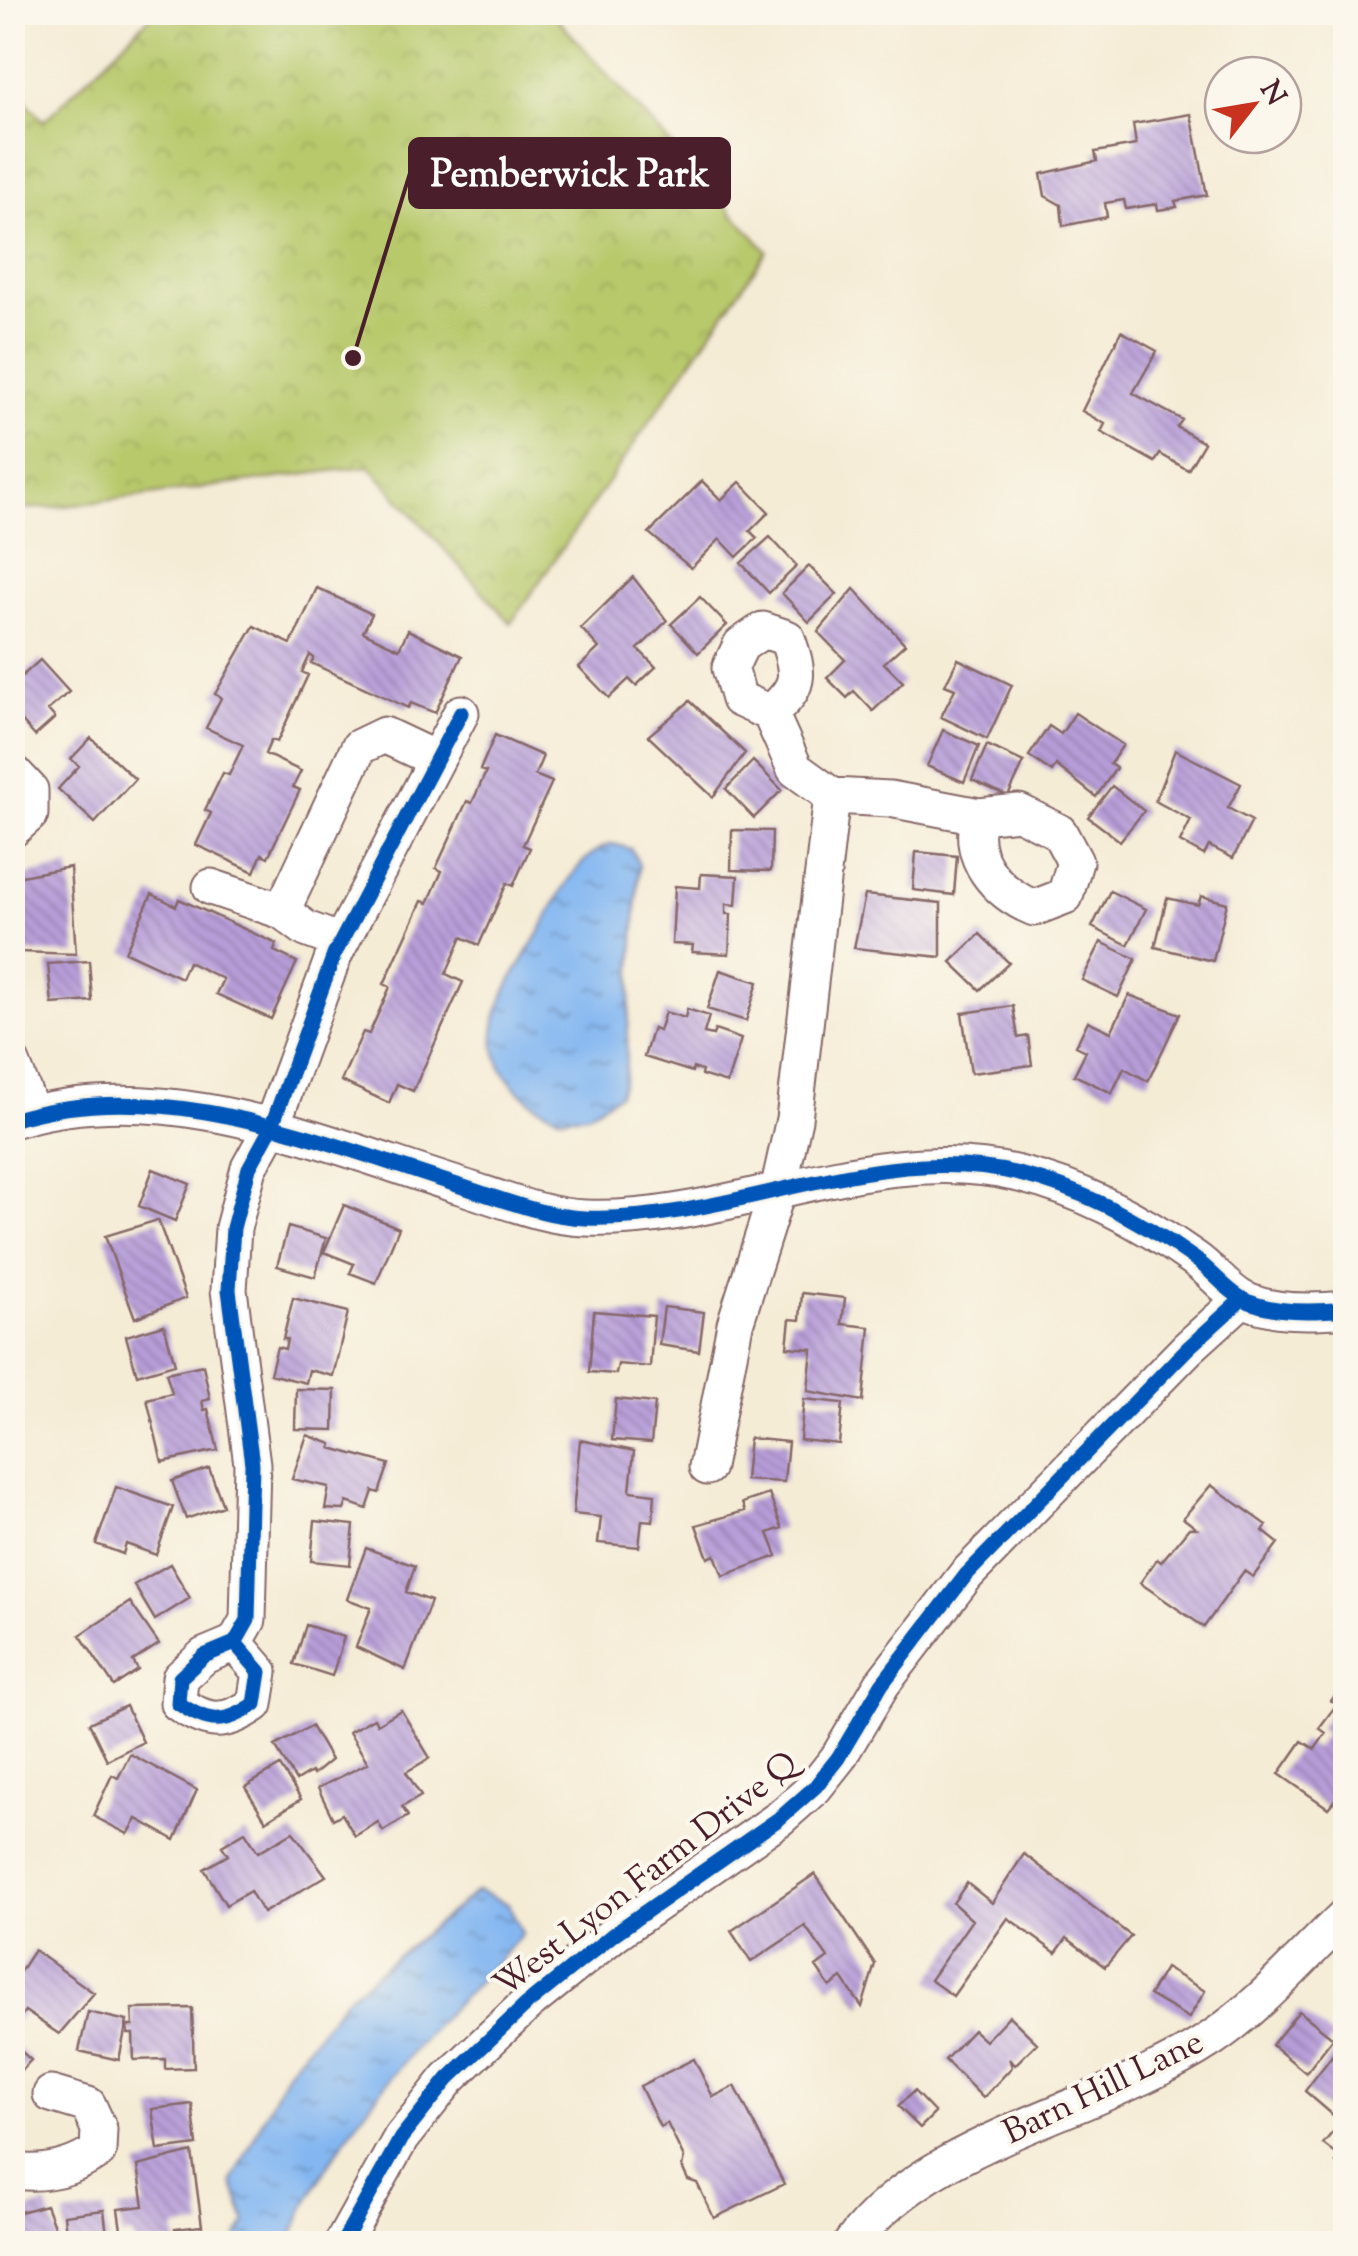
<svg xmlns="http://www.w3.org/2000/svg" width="1358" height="2256" font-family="'Sorts Mill Goudy',serif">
  <defs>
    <pattern id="park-crowns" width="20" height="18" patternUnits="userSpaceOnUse" patternTransform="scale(2.5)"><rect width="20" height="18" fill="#b8c96c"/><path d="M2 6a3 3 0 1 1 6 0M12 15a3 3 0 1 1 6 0" fill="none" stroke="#a0ac5e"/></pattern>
    <pattern id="water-ripples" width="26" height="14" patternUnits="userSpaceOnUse" patternTransform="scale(2.5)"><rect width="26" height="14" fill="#84b7f1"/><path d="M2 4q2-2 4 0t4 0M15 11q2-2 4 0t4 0" fill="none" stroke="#6e94c3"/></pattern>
    <pattern id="building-back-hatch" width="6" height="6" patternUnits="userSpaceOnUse" patternTransform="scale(2.5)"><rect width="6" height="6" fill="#b79ed9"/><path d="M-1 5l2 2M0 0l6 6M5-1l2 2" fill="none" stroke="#9780b0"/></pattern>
  </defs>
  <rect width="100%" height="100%" fill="#fbf7ec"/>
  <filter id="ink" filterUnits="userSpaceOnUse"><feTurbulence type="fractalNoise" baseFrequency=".01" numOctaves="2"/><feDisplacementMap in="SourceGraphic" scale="20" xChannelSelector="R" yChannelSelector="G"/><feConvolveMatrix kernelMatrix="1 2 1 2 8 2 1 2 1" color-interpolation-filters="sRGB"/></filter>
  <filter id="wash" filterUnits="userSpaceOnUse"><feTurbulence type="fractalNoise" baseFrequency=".0048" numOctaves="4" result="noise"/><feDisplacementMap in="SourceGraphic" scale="40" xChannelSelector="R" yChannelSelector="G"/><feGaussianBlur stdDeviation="2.25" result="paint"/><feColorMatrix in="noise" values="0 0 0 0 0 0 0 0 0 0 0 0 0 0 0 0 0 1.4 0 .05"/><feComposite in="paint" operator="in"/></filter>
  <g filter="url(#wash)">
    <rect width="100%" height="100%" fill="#f5ecd6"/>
    <path fill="url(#park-crowns)" stroke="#81744c" stroke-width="2.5" d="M154,13H552L767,251L511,623L369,466L58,507L13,509V88L44,121Z"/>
    <path fill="url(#water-ripples)" stroke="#676b8e" stroke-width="2.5" d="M613,844L631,849L639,865L625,1076L619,1094L587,1114L562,1117C541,1111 520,1095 507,1077C472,1028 516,974 541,930C557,901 578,851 613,844Z
      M477,1891L508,1904L522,1933C493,1970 464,1994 433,2028C384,2082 312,2175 290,2243H234L246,2222L232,2182L287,2071L348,1996Z"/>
    <g id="blocks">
      <path fill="url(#building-back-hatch)" d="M1191,114L1207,195L1175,201L1177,207L1158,210L1157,204L1126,209L1124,200L1105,203L1107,217L1063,226L1061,205L1045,196L1041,174L1097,161L1095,152L1136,145L1133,124Z
        M1121,331L1157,351L1133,393L1182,420L1177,427L1204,443L1188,470L1160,454L1155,462L1101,432L1105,424L1082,411Z
        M702,481L721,500L740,482L769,512L750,531L757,538L737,557L720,539L691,568L649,533Z
        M770,537L797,566L769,593L741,563Z
        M809,566L837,594L809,622L782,593Z
        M633,577L667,621L638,649L656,667L636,686L629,679L609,698L579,667L599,648L581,628Z
        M317,588L372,614L363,632L399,649L408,630L462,656L435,713L411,703L408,708L311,663L314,658L310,655L302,672L308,675L277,742L271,740L265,754L301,771L293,787L300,790L268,857L262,854L254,872L196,845L211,813L205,810L223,773L229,775L243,745L206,728L221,698L215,694L254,626L291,644Z
        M854,589L905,644L884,663L903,682L873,711L854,691L847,698L827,678L845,660L818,632Z
        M700,597L727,625L698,653L671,624Z
        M958,659L1012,685L987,739L941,717L955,689L945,685Z
        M40,660L69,692L48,710L55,718L35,736L18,717L12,722V670L20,678Z
        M690,701L745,753L713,797L648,736Z
        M1075,713L1123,745L1110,764L1116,768L1096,797L1056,765L1052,772L1029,756L1049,726L1061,734Z
        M943,730L979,746L964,782L927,766Z
        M495,735L543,756L535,775L552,782L523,845L530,848L513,886L507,883L479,945L462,937L446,974L463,982L413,1091L397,1084L389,1103L341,1081L363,1032L369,1034L390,987L384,984L422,901L428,903L442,871L436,868L467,801L472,803L486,772L480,770Z
        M91,738L135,779L95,823L58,789L79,766L71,759Z
        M987,745L1024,762L1008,796L972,780Z
        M1175,750L1241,784L1228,808L1252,821L1233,858L1209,846L1204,855L1180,842L1191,820L1155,801Z
        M753,761L782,790L754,818L726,789Z
        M1112,786L1144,811L1120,841L1088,817Z
        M732,830L772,831L771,871L731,870Z
        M916,852L957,856L954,895L913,890Z
        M70,867L76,954L21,952L16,877Z
        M701,874L738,876L736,905L726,904V914H731L729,954L692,952L693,945L672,944L675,886L700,888Z
        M1110,891L1146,909L1128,945L1092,927Z
        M152,894L176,906L179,899L277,944L274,951L297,962L271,1019L216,994L223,979L188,962L181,978L125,952Z
        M865,895L941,903V957L854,948Z
        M1201,896L1227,903L1213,961L1155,947L1167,898L1198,905Z
        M980,934L1009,963L980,990L951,962Z
        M1101,942L1136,959L1118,997L1082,980Z
        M89,961L92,1001L52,1004L48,964Z
        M720,970L758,982L746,1021L707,1009Z
        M1129,995L1180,1014L1148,1081L1124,1068L1112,1093L1074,1075L1086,1051L1076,1046L1088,1021L1111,1032Z
        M1013,1006L1018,1038L1028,1036L1032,1065L971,1073L962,1013Z
        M687,1009L709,1016L704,1033L713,1035L715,1030L741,1039L727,1083L701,1075L702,1071L693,1068L692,1072L644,1057L653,1028L659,1031L665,1012L685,1018Z
        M153,1169L190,1184L175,1221L139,1206Z
        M344,1205L399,1228L376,1283L350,1273L354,1264L324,1252Z
        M158,1220L186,1298L135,1318L105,1236Z
        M288,1227L326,1238L315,1277L277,1266Z
        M802,1293L845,1298L842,1324L870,1327L863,1401L808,1391L812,1349L787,1347L790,1319L800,1320Z
        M293,1298L348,1312L333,1376L309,1370L306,1383L270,1374L277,1347L285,1349L287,1339H283Z
        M664,1307L704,1312L699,1351L659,1345Z
        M594,1311L654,1316L650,1367L618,1364L616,1374L589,1372Z
        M164,1325L175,1364L137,1375L126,1336Z
        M203,1365L210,1399L202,1401L204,1410L208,1409L218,1450L162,1462L147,1399L172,1393L166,1373Z
        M296,1389L335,1390L334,1430L295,1429Z
        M616,1399L655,1403L651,1443L612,1440Z
        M804,1399L843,1403L839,1444L800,1440Z
        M307,1435L332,1444L331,1448L389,1464L379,1493L373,1491L367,1509L347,1502L344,1510L325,1509L329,1487L292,1479Z
        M749,1438L788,1442L784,1482L745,1480Z
        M580,1440L634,1451L630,1491L655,1494L653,1521L642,1520L639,1547L598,1543L601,1517L573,1514Z
        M209,1468L223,1506L186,1519L172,1481Z
        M1211,1485L1267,1525L1263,1531L1278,1543L1253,1577L1244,1571L1204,1627L1140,1583L1157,1559L1161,1562L1189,1528H1196L1183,1518Z
        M116,1487L173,1507L156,1555L126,1544L123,1554L96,1544Z
        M769,1494L782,1528L768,1533L777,1556L723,1576L715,1555L708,1558L696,1525L745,1511L742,1503Z
        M315,1521L354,1525L350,1565L311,1561Z
        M366,1548L415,1566L406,1592L431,1601L405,1670L356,1647L371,1608L347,1599Z
        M170,1564L190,1598L155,1620L134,1585Z
        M130,1602L159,1644L133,1661L138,1670L114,1686L80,1635Z
        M306,1625L344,1637L332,1676L294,1664Z
        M1346,1681V1786L1328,1808L1279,1774L1302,1741L1315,1749L1326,1733L1319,1728L1334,1708L1343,1709L1331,1701Z
        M126,1706L143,1742L107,1760L89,1723Z
        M401,1710L430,1758L406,1772L421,1796L402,1807L408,1816L383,1831L378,1822L355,1836L342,1814L333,1819L318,1788L368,1763L349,1732L374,1718L377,1724Z
        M311,1726L331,1760L313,1775L311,1772L296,1781L275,1746Z
        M130,1754L197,1790L175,1840L137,1819L128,1834L93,1816L112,1775L118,1778Z
        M280,1766L301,1799L266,1821L245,1787Z
        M245,1832L258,1852L293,1832L326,1876L263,1913L250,1891L226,1905L204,1869L228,1855L222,1846Z
        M1024,1854L1131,1936L1105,1967L1067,1938L1056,1953L1008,1918L953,1996L930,1980L972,1920L953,1903L967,1883L992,1903Z
        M815,1874L875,1964L862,2007L842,1978L830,1987L816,1967L828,1958L805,1926L751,1962L731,1931Z
        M34,1950L94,1993L59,2034L25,2011L12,2028V1968L19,1973Z
        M1165,1968L1205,1991L1189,2018L1149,1995Z
        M192,2008L194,2068L165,2069V2059L134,2060L133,2034H128L127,2026H133L132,2009Z
        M1299,2011L1333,2038L1306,2073L1272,2045Z
        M88,2012L127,2021L119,2060L79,2051Z
        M1009,2016L1037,2043L1015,2065L1009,2058L1012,2067L983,2098L945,2060L973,2030L985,2041Z
        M12,2043L31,2060L12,2080Z
        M1334,2053L1346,2062V2170L1336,2163L1340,2157L1323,2144L1341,2122L1305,2091Z
        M694,2059L713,2097L735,2086L784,2184L714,2218L697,2183L688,2180L682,2167L684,2158L667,2123L660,2127L640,2086Z
        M914,2091L935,2113L920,2128L898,2106Z
        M192,2104L197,2145L158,2150L152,2109Z
        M192,2152L202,2226L175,2229L177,2244H134L133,2235L122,2237L118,2209L144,2206L138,2166Z
        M46,2205L61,2244H12V2214Z
        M104,2210L108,2244H67L64,2215Z"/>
    </g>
  </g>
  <g filter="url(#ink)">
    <use href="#blocks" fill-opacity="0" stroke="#866767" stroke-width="2.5"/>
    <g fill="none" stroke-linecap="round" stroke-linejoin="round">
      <g stroke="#866767" stroke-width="39">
        <path id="street" d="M770,713C801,687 800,675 787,638L763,630L741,645L730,668L739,699L770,713L795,769L832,796L890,799L979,816L1019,812L1059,832L1075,862L1065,896L1034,908C997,893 965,857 979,816
          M12,771L30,790V814L12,830
          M211,887L282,911
          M341,942L306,929L282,911L359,747L384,735L435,759
          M12,1063L32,1114
          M12,1120C163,1073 317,1141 460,1186C499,1198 544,1217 585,1218C727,1224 872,1139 1019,1174C1081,1189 1143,1222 1195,1259C1211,1270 1224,1288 1241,1298C1270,1314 1314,1312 1346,1309
          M707,1467L735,1324L779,1186L794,1119L832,796
          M235,1643L260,1672L255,1704C225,1725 208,1724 178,1703L180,1678L204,1656L235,1643L248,1620L252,1464L229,1290L233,1228L249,1168L271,1128L334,955L461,713
          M12,2171C43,2175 73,2169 98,2151L99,2129L88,2105L51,2094
          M342,2244L401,2138L448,2079L527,2004L615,1933L780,1818L815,1787L838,1758L882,1684L966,1575L1188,1348L1242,1299
          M851,2244C928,2138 1103,2111 1211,2039C1261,2006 1302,1956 1346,1915"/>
      </g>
      <use href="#street" stroke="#fff" stroke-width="35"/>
      <g stroke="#fbf7ec" stroke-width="21">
        <path id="cycleway" d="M12,1120C163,1073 317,1141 460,1186C499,1198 544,1217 585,1218C727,1224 872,1139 1019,1174C1081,1189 1143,1222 1195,1259C1211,1270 1224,1288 1241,1298C1270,1314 1314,1312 1346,1309
          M235,1643L260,1672L255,1704C225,1725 208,1724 178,1703L180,1678L204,1656L235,1643L248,1620L252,1464L229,1290L233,1228L249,1168L271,1128L334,955L461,713
          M342,2244L401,2138L448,2079L527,2004L615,1933L780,1818L815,1787L838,1758L882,1684L966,1575L1188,1348L1242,1299"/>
      </g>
      <use href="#cycleway" stroke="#0057b8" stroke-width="15"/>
    </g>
  </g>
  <g text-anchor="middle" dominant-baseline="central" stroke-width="8" stroke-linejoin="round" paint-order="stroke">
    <g font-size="35" fill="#4a1f2b" stroke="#fbf7ec">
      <text transform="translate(647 1876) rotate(-38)">West Lyon Farm Drive Q</text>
      <text transform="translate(1104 2089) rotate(-26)">Barn Hill Lane</text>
    </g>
  </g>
  <path fill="none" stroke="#4a1f2b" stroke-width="4" d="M353 358L410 173"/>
  <circle fill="#4a1f2b" stroke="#fbf7ec" stroke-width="4" cx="353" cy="358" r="10"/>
  <rect fill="#4a1f2b" stroke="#4a1f2b" stroke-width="4" x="410" y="139" width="319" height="68" rx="10"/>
  <g font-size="38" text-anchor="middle" font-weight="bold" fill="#fff">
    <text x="570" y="186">Pemberwick Park</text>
  </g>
  <rect width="1358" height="2256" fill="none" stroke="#fbf7ec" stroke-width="50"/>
  <g transform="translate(1253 105) rotate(59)"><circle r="48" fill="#fbf7ec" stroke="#b4a19f" stroke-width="2.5"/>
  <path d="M0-8L18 38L0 25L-18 38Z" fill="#c8321e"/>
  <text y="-15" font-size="28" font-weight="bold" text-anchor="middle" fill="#4a1f2b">N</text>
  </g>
</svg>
